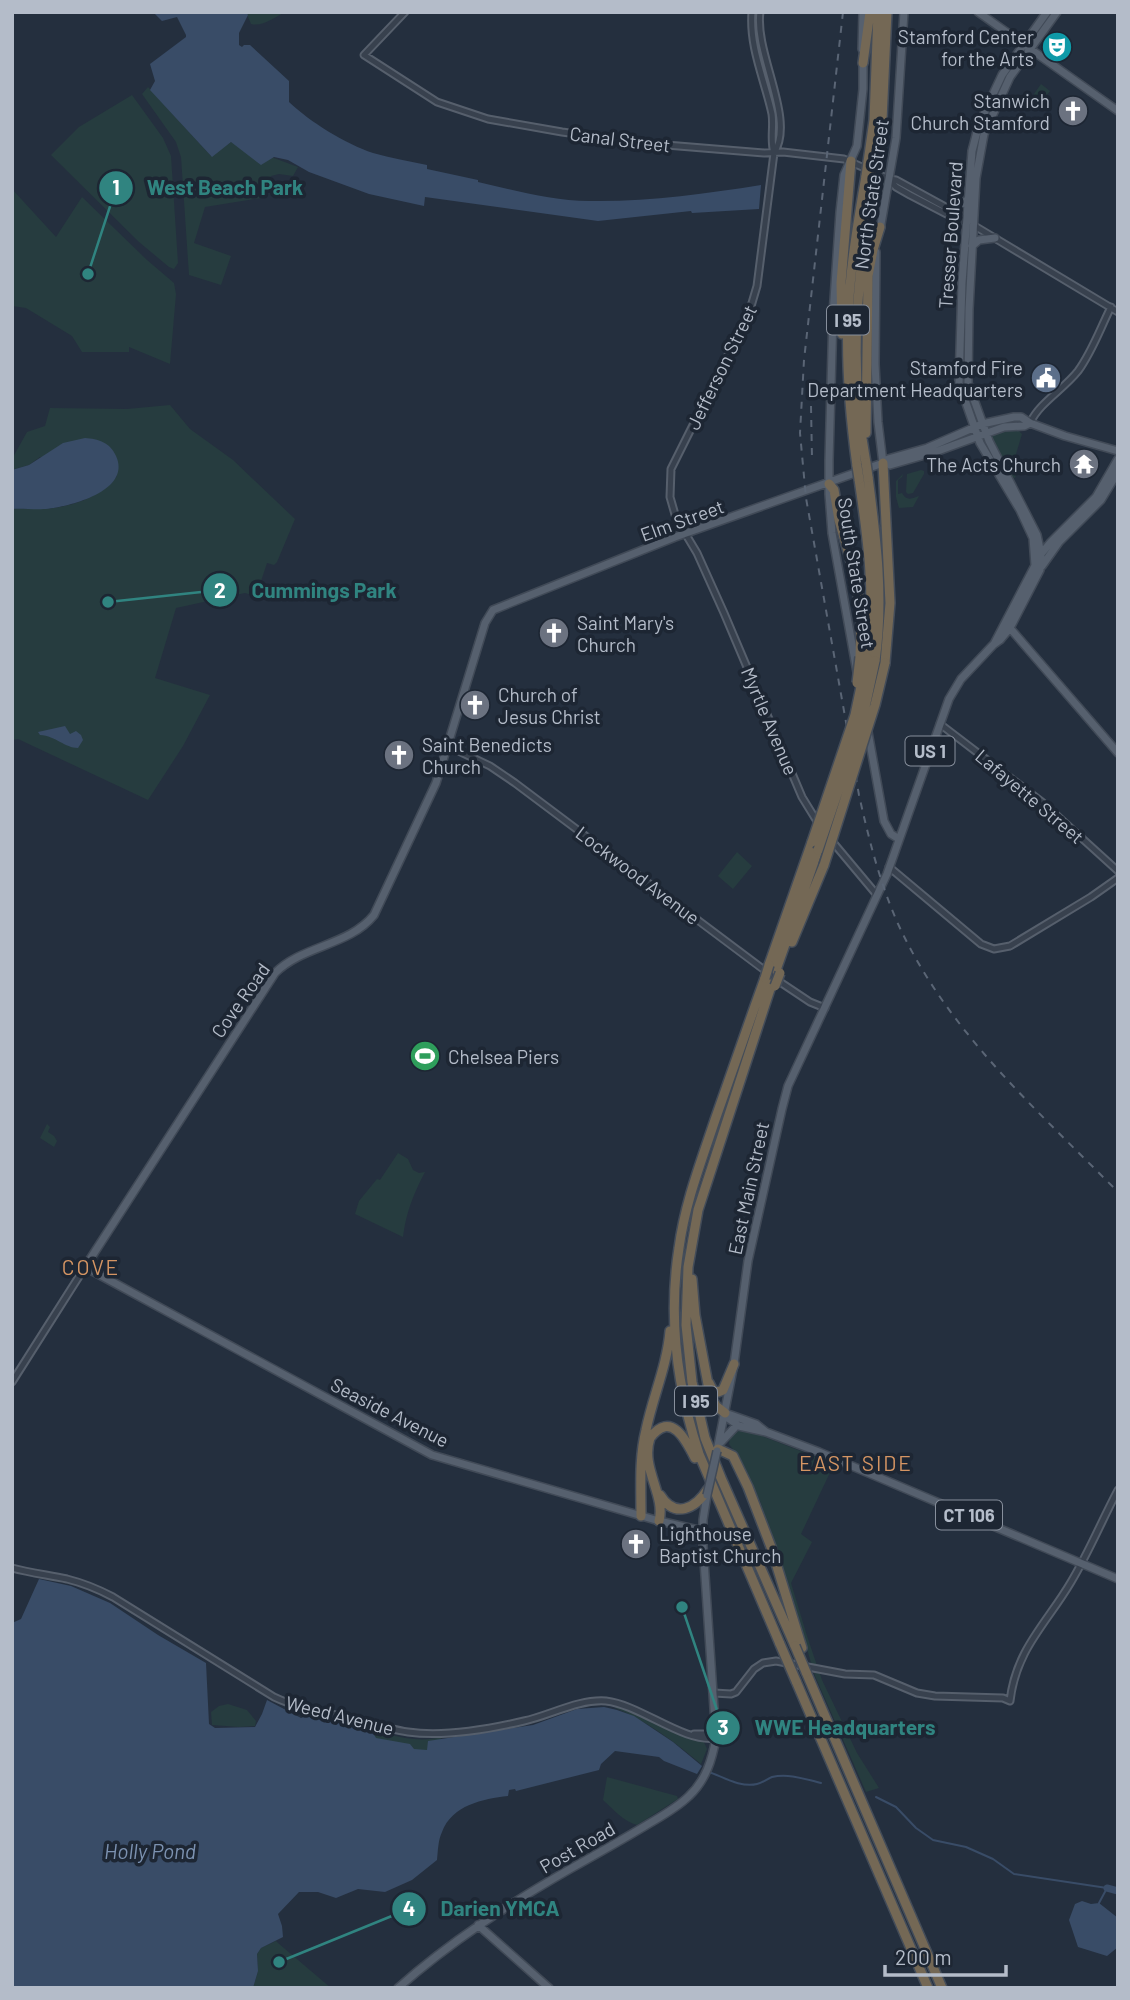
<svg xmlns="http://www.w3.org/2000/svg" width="1130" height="2000" font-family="Barlow,sans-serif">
  <rect width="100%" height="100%" fill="#242f3e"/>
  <path fill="#263c3f" d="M246,12H286C274,17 263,27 251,24Z
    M1041,84L1050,91L1035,110L1027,104Z
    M148,87L211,156L231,142L298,167L293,176L279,174L271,176L261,198L205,207L194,243L231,256L221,285L189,275L181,157L176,142L142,94Z
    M132,95L163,138L171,156L178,263L174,269L169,267L139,242L51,155L79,127Z
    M12,189L56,237L82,197L147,260L174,283L176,294L170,364L129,347V352H82L72,336L26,308L12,306Z
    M170,405L190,429L233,460L295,519L277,562L274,565L267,563L256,596L245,593L176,608L155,678L210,695L183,746L148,800L18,739L12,740V509C21,508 31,509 41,509C69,508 100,498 117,476L40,457L29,465L12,470V459L27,432L45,426L50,408L127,409Z
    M1017,429L1022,434L1016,454L1019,468L1015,478L1011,477L990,440L993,434L1003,431Z
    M921,470L924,471V474L913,493L908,494L906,492L907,474Z
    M903,474L902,477L898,480V494L902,493C907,502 913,498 919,496L913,507L899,508L896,497V481Z
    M737,852L752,866L733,889L718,876Z
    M47,1124L50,1127L48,1132L54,1136L57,1141L54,1147L40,1138Z
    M398,1153L408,1159L413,1170L419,1173L425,1172C414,1193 406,1212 403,1237L355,1214L359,1201L377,1179L380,1180Z
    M740,1430L749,1431L834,1464L801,1534L812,1542L791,1583L807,1636L822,1680L857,1753L879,1788L866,1792L815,1676L790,1592L760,1501L736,1454L729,1444L730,1436Z
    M228,1704L247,1710L256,1721L255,1726L239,1727L212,1725L211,1712L219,1706Z
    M616,1706C646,1718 674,1733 704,1742L707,1749L701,1764C674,1742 648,1721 615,1708Z
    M361,1727C387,1734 415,1744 442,1737L430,1754L380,1745Z
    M607,1777L677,1796L678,1799L637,1825C623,1821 614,1810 603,1800Z
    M276,1941L278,1943L331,1988H253L258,1971L257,1954L261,1948Z"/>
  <path fill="#394c67" d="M153,12H246L248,15L239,33V45L242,47L244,45H250L289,81V102C310,122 346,144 373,153C391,158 409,161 427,165V169L478,180V182C514,190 552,201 589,201C647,202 704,194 761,185L759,209L692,213L691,211L598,221L425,197L424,206L369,194L309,172L288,160L274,157L261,165L231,142L212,157L150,90L155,81L150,64L186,37V35L177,17L162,21Z
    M85,438C98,439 110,442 116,456C132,491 69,507 44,509C34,510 22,508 12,509V470L29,465L63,443Z
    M65,726L70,734L76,731L81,735L83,740L78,748C65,748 56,736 40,735L38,732Z
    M39,1579L71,1586L110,1603L158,1635L206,1663L209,1724L215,1728L255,1727L262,1714L267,1700L301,1718L311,1714L369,1726L376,1738L410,1744L414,1749L427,1750L428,1741L533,1725L577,1709L604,1707L617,1710L634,1716L673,1742L702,1766L697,1774L664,1761L659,1757L615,1751L601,1764L599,1770L516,1791L515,1789L509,1790L508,1796C483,1799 452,1805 442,1832C438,1840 438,1851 437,1860L412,1880L385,1892L358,1889L336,1898L318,1892H299L278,1914L282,1926L283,1937L261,1948L257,1954L258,1971L253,1988H12V1623L21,1619Z
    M1082,1901L1091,1904L1099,1903L1118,1918V1947L1107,1956L1078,1947L1069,1920L1075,1904Z"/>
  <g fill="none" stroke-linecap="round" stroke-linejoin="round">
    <path stroke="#394c67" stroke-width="2" d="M709,1772C723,1777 741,1788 757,1784C762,1783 767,1779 772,1777C788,1773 805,1779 821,1783
      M876,1797L896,1807L916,1828L933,1840L966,1847L993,1859L1014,1874L1107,1888L1099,1903"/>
    <path stroke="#394c67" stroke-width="7" d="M1107,1888L1118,1891"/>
    <g stroke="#565f6c" stroke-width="9">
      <path id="minor" d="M405,12L364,55L437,102L488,119L562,132L642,143L764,153L783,152L844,159L889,179L896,180L960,215L966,221
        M752,12C749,47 765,81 772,114C774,127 770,140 774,153L757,286L749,313L671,469L670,497L676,518L697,553L724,613L802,797L818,823
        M760,12C754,53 796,119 774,153
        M889,179L896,187L910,195L958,220L973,225L1118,312
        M1030,423C1040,402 1063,390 1078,371C1092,352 1100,329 1111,307
        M940,724L1042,802L1118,871
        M448,746L490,766L515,783L783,984L810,1002L825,1008
        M831,840L877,895
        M889,867L981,944L994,949L1010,946L1091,897L1118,878
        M12,1382L85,1267
        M12,1568C30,1573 48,1575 67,1579C83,1583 98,1589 113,1597L274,1697C297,1708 321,1712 346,1717C366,1722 387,1729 408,1732C443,1737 490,1729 524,1721C551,1715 578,1699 606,1701C641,1705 683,1743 716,1738
        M714,1693L731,1694L736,1692L754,1669L763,1663L776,1661L845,1674L874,1675L917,1693L935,1696L1003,1698L1010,1701C1016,1649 1047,1623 1071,1582C1089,1552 1102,1520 1118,1490
        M694,1734H706L715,1738"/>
    </g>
    <g stroke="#414a57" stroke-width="10">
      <path id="major" d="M978,12L1118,111
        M862,49L863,12
        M950,210L958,207L967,200
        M880,230L896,138L904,12
        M972,246L979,240L995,238
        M876,252L875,364L878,422L883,463
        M887,462L888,459L927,448L982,424L1014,417H1021L1030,423L1065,436L1118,451
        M1035,565L1033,538L1020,510L980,443L959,383L962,283L972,151L979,124L1002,75L1047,12
        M1042,566L1059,542L1101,500L1118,472
        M1009,627L1118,753
        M994,644L1041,554L1051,542L1096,497L1118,459
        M857,672L832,533L829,494V460L833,314L840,212L844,175L857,146L863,89V61
        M868,732L884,821L891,834L899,839
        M725,1413L756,1424L766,1432
        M726,1414L729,1419L739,1426L766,1432L819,1452L1118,1579
        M721,1442L737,1425
        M717,1451L734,1364L748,1261L782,1109L788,1086L887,874L949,699L961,679L993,645L1000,640L1010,628L1040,570L1041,554L1037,535L989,441L968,383L969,309L976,178L984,134L1010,77L1057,12
        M703,1531L659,1521L432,1455L85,1267L275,973C303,945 349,946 374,915L436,783L485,623L493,610L675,537L883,463L887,462L890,465L935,452L1004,427L1024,426L1030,423
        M478,1925L549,1988
        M398,1988C451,1941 509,1904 570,1869C595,1855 620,1841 645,1826C660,1817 677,1808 689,1796C706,1780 712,1760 716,1738L703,1546V1520L707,1495"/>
    </g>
    <g stroke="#434c59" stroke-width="12">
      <path id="highway" d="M863,63L870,12
        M868,162L874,120L878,12
        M876,166L882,120L887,12
        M842,334L841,283L851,161
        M866,433L868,276L873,250L880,227
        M866,463C848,367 857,274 874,179
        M883,463L890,603L885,663
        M857,466C850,415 846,366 848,315C850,268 858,222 866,176
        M868,477C876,538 884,598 875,661
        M859,479C868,540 876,598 867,658
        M829,484L834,490L839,520L856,579L861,615L860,657
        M792,942L824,865
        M769,965L812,842
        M776,970L818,850
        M765,978C748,1025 732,1072 715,1120C701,1162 685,1203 679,1248C668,1318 677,1387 699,1454L780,1644
        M772,983L698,1210L688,1267L686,1325L692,1382L705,1438L721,1478L795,1646
        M692,1279L695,1315L710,1395L716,1406L725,1413
        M709,1383L713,1391L718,1392L723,1390L734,1364
        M718,1449L733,1456L748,1487L771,1547L802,1648
        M660,1495C675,1519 695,1509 708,1489
        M641,1516C641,1487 639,1458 646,1430C653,1396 667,1366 670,1331
        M659,1521C666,1495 640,1468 650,1438C671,1410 686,1440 695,1458
        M806,1672L942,1988
        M796,1681L928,1988"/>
    </g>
    <use href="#minor" stroke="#38414e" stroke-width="5"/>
    <use href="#major" stroke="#56606e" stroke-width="7"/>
    <use href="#highway" stroke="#746855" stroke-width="9"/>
    <path stroke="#5a6575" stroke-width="2" stroke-dasharray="7 7" stroke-linecap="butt" d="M843,12L804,360L800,433L806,498L859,795C869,840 880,884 899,926C949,1033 1037,1110 1118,1192
      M811,406L812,458"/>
    <g stroke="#414a57" stroke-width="10" stroke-linecap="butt">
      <path id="major-bridge" d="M707,1495L717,1451"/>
    </g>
    <g stroke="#434c59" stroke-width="12" stroke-linecap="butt">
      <path id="highway-bridge" d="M866,176L868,162
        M874,179L876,166
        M866,463L868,477
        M857,466L859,479
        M857,683L860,657
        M812,842L855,715L867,658
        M818,850L862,721L875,661
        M824,865L875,705L885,663
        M765,978L769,965
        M775,986L780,973
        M780,1644L796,1681
        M795,1646L806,1672"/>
    </g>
    <use href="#major-bridge" stroke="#56606e" stroke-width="7"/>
    <use href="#highway-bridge" stroke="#746855" stroke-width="9"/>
  </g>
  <defs>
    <g id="theatre-disc" transform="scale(1.575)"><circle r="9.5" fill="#0f9aa8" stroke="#1d2633"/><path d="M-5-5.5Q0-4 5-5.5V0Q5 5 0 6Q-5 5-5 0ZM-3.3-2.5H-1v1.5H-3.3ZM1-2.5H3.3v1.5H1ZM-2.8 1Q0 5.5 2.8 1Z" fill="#fff"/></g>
    <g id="church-disc" transform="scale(1.575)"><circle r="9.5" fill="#6b7280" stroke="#1d2633"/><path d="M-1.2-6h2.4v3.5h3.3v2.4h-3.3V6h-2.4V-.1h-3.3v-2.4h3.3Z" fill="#fff"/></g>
    <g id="civic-disc" transform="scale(1.575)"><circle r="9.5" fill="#5c6f8a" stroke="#1d2633"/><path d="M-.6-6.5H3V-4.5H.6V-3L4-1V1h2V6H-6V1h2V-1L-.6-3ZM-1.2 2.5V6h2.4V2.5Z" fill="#fff"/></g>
    <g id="temple-disc" transform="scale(1.575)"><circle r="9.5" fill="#6b7280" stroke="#1d2633"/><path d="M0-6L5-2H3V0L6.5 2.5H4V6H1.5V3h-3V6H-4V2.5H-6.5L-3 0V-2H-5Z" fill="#fff"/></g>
    <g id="stadium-disc" transform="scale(1.575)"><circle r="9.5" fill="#2e9e5b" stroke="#1d2633"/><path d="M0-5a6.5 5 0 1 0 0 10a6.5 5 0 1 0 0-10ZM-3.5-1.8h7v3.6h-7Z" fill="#fff"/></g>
  </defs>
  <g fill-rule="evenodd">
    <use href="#theatre-disc" x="1057" y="47"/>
    <use href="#church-disc" x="1073" y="111"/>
    <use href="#civic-disc" x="1046" y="378"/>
    <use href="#temple-disc" x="1084" y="464"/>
    <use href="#church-disc" x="554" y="633"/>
    <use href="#church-disc" x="475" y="705"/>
    <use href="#church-disc" x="399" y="755"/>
    <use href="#stadium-disc" x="425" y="1056"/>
    <use href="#church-disc" x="636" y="1544"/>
  </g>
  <g text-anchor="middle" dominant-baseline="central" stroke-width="7" stroke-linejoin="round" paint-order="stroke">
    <g fill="#1d2633" stroke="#878f9c" stroke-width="2">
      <rect x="827" y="305.5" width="42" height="29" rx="5"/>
      <rect x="905.5" y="736.5" width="49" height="29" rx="5"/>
      <rect x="675" y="1386.5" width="42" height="29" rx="5"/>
      <rect x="936" y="1500.5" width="66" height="29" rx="5"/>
    </g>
    <g font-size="18" font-weight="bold" fill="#b4bcc9">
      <text x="848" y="320">I 95</text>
      <text x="930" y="751">US 1</text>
      <text x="696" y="1401">I 95</text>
      <text x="969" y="1515">CT 106</text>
    </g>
    <g font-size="19" fill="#b4bcc9" stroke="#1d2633" text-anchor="start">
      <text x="1034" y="36" text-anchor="end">Stamford Center<tspan x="1034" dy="22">for the Arts</tspan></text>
      <text x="1050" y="100" text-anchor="end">Stanwich<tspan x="1050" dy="22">Church Stamford</tspan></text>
      <text x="1023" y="367" text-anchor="end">Stamford Fire<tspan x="1023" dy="22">Department Headquarters</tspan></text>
      <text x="1061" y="464" text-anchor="end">The Acts Church</text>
      <text x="577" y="622">Saint Mary's<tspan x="577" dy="22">Church</tspan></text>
      <text x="498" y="694">Church of<tspan x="498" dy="22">Jesus Christ</tspan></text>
      <text x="422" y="744">Saint Benedicts<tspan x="422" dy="22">Church</tspan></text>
      <text x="448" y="1056">Chelsea Piers</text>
      <text x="659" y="1533">Lighthouse<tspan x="659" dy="22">Baptist Church</tspan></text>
    </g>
    <g font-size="19" fill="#b4bcc9" stroke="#1d2633">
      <text transform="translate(620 139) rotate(7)">Canal Street</text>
      <text transform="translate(871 194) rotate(-82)">North State Street</text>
      <text transform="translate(950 235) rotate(-86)">Tresser Boulevard</text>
      <text transform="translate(721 367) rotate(-64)">Jefferson Street</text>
      <text transform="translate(682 520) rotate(-20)">Elm Street</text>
      <text transform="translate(857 573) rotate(81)">South State Street</text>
      <text transform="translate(770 721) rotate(67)">Myrtle Avenue</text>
      <text transform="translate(1030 796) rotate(40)">Lafayette Street</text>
      <text transform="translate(638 875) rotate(37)">Lockwood Avenue</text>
      <text transform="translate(240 1000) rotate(-55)">Cove Road</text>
      <text transform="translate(748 1188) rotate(-78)">East Main Street</text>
      <text transform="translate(390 1412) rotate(27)">Seaside Avenue</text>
      <text transform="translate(340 1715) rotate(14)">Weed Avenue</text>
      <text transform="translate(577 1847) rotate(-30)">Post Road</text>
    </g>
    <g font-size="21" letter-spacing="2" fill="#d59563" stroke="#1d2633">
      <text x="91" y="1266">COVE</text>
      <text x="856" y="1462">EAST SIDE</text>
    </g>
    <g font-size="21" font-style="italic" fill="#7c92b1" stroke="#1d2633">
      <text x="150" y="1850">Holly Pond</text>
    </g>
  </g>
  <path fill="none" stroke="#308480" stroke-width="2.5" d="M88 274L116 188M108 602L220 590M682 1607L723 1728M279 1962L409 1909"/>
  <g fill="#308480" stroke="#1d2633" stroke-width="2.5">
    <circle cx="88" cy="274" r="7"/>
    <circle cx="108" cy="602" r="7"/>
    <circle cx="682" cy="1607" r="7"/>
    <circle cx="279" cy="1962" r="7"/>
    <circle cx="116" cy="188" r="18"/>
    <circle cx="220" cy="590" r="18"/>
    <circle cx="723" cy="1728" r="18"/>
    <circle cx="409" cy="1909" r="18"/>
  </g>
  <g font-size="21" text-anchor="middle" font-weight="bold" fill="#fff">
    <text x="116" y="195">1</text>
    <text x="220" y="598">2</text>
    <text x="723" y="1735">3</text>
    <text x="409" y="1916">4</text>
  </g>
  <g font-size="21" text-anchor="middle" font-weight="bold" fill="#308480" stroke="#1d2633" stroke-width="7" stroke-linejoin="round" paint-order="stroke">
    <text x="225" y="195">West Beach Park</text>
    <text x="324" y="598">Cummings Park</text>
    <text x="845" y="1735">WWE Headquarters</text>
    <text x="500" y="1916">Darien YMCA</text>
  </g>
  <rect width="1130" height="2000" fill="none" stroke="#b4bcc9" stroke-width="28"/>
  <path d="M885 1965v10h121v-10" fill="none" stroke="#b4bcc9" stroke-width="3.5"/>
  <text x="895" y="1965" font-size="21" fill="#b4bcc9" stroke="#1d2633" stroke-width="5" paint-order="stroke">200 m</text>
</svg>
